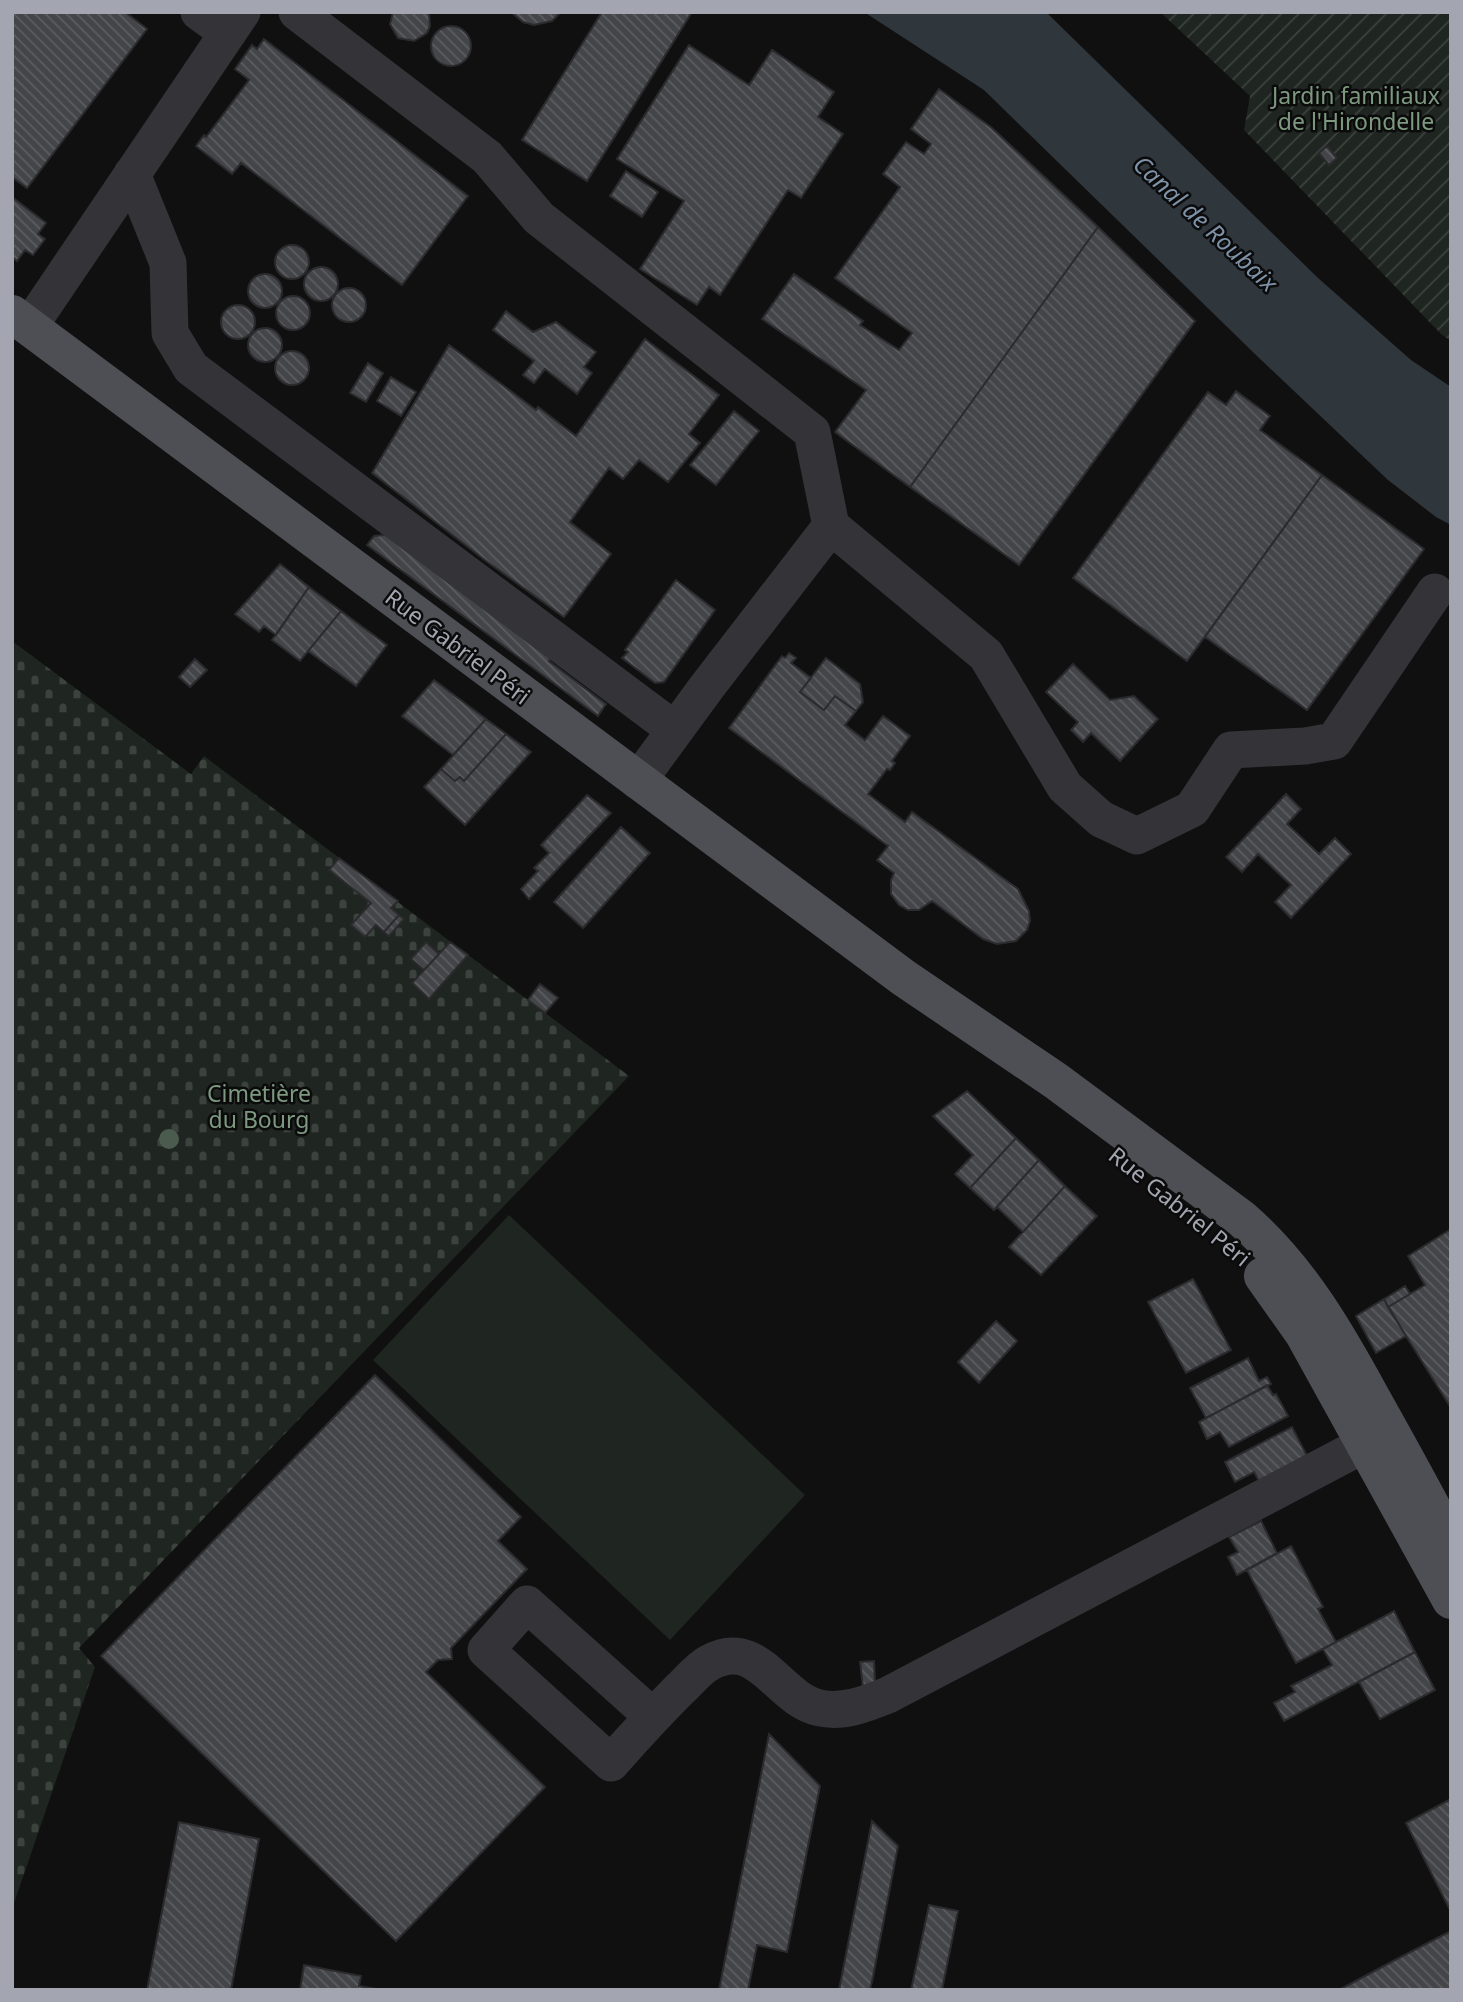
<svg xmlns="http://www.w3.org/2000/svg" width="1463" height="2002" font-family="'Noto Sans',sans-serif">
  <defs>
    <pattern id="cemetery-stones" width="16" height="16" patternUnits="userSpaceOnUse" patternTransform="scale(1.75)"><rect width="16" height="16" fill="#1f2520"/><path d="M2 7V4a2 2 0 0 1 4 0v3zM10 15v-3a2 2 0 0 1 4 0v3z" fill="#3c423e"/></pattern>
    <pattern id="garden-furrows" width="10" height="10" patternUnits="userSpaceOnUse" patternTransform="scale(1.75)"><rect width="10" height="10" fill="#1f2520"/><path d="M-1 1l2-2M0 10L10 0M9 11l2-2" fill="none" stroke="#3c423e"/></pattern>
    <pattern id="building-back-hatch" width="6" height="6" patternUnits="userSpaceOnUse" patternTransform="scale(1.75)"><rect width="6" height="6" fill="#444549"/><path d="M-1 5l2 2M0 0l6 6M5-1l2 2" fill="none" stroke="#5c5d61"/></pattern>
  </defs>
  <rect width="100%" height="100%" fill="#101011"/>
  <path fill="url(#cemetery-stones)" d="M12,641L191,774L204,756L629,1076L79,1648L95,1667L12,1909Z"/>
  <path fill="url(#garden-furrows)" d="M1160,12H1451V341L1441,334L1244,130L1250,96Z"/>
  <path fill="#1f2520" d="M509,1215L805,1495L670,1640L373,1360Z"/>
  <path fill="#2f363c" d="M864,12H1046L1318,278L1411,360L1451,387V525L1436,517L1388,480L1257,356L984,90Z"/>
  <path fill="url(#building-back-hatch)" stroke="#2b2a2d" stroke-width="2" d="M12,12H125L147,29L27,188L12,177Z
    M393,12H429L430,26L427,33L414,41L398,38L390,24Z
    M511,12H561L552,21L534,25L523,22Z
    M602,12H692L587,181L522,140Z
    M431 46a20 20 0 1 1 40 0a20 20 0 1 1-40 0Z
    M264,39L468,196L402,285L241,163L232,174L196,146L204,135L206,137L249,80L235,69L252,45L257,49Z
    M689,45L749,85L772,50L834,92L818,117L843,134L801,198L788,190L720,295L709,287L697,305L640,269L684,201L617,159Z
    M939,89L992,128L1098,227L910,487L835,432L866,390L762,319L794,274L863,321L860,325L899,350L912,333L835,278L900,187L883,174L906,142L924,154L931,144L911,129Z
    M1327,146L1337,158L1329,165L1319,153Z
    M626,171L658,192L642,217L610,196Z
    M12,197L46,223L38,234L45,239L33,255L25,250L17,261L12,257Z
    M1098,227L1195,321L1019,565L910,487Z
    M275 262a17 17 0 1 1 34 0a17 17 0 1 1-34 0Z
    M304 284a17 17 0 1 1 34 0a17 17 0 1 1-34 0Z
    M248 291a17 17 0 1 1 34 0a17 17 0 1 1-34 0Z
    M332 305a17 17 0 1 1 34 0a17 17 0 1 1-34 0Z
    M276 313a17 17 0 1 1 34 0a17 17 0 1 1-34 0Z
    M221 322a17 17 0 1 1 34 0a17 17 0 1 1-34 0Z
    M506,311L533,332L556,322L596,352L584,367L592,373L577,394L545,369L534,383L523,375L534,361L493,330Z
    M248 345a17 17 0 1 1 34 0a17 17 0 1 1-34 0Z
    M645,339L719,395L689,434L700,443L668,482L639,460L623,479L609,468L570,522L611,554L564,617L486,561L372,473L449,345L536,410L538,407L576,436Z
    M275 368a17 17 0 1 1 34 0a17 17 0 1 1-34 0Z
    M368,363L383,373L366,402L350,393Z
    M391,377L416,392L401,416L377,401Z
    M1236,391L1270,416L1260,430L1322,475L1187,661L1073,578L1208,392L1226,405Z
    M734,411L759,431L716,485L690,465Z
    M1322,475L1424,549L1307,710L1205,637Z
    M394,534L551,658L549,661L606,704L598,716L367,545L374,536Z
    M280,564L309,587L276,635L264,626L259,632L235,614Z
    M676,580L715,610L664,682L655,683L622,658L628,652L625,650Z
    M309,587L341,611L300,661L272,640Z
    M341,611L387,645L356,686L308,651Z
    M789,653L796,658L791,663L811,678L800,692L824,710L835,696L856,711L845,725L865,740L883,716L910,736L892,761L895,763L890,770L887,769L868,794L905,822L912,812L1018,889L1029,911L1030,921L1027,930L1016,941L997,944L983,939L932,901L919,910H908L899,905L891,894V880L894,873L877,860L888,846L729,728L782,656L785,658Z
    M826,658L860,684L863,702L856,711L835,696L824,710L800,692Z
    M195,659L207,670L190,687L179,677Z
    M1073,664L1110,700L1134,696L1158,719L1120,761L1091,733L1083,742L1071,730L1078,722L1046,692Z
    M434,680L486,719L453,755L402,716Z
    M486,719L506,734L464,781L460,777L455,781L441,769Z
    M506,734L531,752L465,825L424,787L441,769L455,781L460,777L464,781Z
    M1286,794L1301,809L1287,824L1319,854L1335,838L1351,854L1291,918L1275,902L1291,885L1258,854L1242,872L1226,857Z
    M587,795L611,813L529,899L521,889L538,871L534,868L549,853L541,845Z
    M621,827L650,853L583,928L554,902Z
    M339,858L398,901L391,908L399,915L384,932L376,925L365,937L351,925L371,903L329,870Z
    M399,915L404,919L389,936L384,932Z
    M426,942L439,954L424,970L411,959Z
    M450,942L468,955L429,999L412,983Z
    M540,984L558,998L545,1013L528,1000Z
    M967,1091L1016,1138L970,1188L955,1174L973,1155L933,1116Z
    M1016,1138L1039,1160L994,1210L970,1188Z
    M1039,1160L1065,1186L1023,1232L997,1207Z
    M1065,1186L1097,1216L1041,1275L1009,1247Z
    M1451,1229V1408L1388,1307L1425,1285L1408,1256Z
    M1193,1279L1231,1350L1186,1373L1148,1302Z
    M1405,1286L1410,1294L1388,1307L1384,1299Z
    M1384,1299L1406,1336L1376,1353L1356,1316Z
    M996,1321L1017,1341L979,1383L958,1362Z
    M1248,1358L1259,1381L1267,1377L1271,1384L1206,1418L1190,1388Z
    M375,1375L521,1517L498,1541L527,1569L451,1648L452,1659L438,1660L426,1672L545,1787L396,1941L101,1656Z
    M1267,1385L1273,1395L1276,1394L1288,1416L1229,1447L1220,1432L1207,1439L1199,1422Z
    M1292,1427L1307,1456L1259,1481L1254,1472L1235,1482L1225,1462Z
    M1261,1521L1277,1553L1237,1575L1228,1557L1238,1552L1229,1537Z
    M1291,1546L1323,1607L1318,1609L1336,1642L1296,1663L1247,1570Z
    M1394,1611L1415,1652L1284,1721L1274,1703L1295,1692L1291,1686L1332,1665L1323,1649Z
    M1415,1652L1435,1690L1380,1719L1359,1682Z
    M874,1661L875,1682L863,1688L860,1662Z
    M769,1734L820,1786L787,1952L757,1945L748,1990H719Z
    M1451,1799V1912L1406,1823Z
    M872,1821L898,1846L873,1977L870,1990H839Z
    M179,1822L259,1839L231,1990H147Z
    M929,1905L958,1911L942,1990H911Z
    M1451,1931V1990H1339L1395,1960Z
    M304,1965L361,1976L359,1986L383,1990H300Z"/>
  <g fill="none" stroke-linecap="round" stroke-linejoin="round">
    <path stroke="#343438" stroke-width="37" d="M199,12L228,33
      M297,12L487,157L539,218L812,432L831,526L986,655L1065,787L1101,819L1137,836L1192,809L1231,750L1305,746L1334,741L1435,592
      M132,174L168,263L170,333L191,368L675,730
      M29,327L242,12
      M638,781L706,688L831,526
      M652,1716L527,1604L486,1650L611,1763C634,1737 657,1712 681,1688C690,1680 698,1669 709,1663C759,1635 777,1699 820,1708C843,1713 866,1704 888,1695L1390,1431"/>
    <path stroke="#4e4f54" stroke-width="38" d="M12,314L904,978L1056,1081L1242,1219C1299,1269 1335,1331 1371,1397C1398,1445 1425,1494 1451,1544
      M1263,1276L1304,1334L1451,1600"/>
  </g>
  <circle fill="#4b5b4e" cx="169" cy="1139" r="10"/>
  <g text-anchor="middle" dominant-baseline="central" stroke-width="5" stroke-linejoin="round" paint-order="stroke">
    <g font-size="23" fill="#7c9980" stroke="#0b0b0c">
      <text x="1356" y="95">Jardin familiaux<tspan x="1356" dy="26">de l'Hirondelle</tspan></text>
      <text x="259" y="1093">Cimetière<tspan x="259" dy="26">du Bourg</tspan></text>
    </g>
    <g font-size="23" fill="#a3a6b0" stroke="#0b0b0c">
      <text transform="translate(458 646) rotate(37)">Rue Gabriel Péri</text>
      <text transform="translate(1180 1206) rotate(39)">Rue Gabriel Péri</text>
    </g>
    <g font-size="24" font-style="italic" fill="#7e92a8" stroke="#0b0b0c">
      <text transform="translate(1206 223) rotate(43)">Canal de Roubaix</text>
    </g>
  </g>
  <rect width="1463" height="2002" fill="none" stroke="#a3a6b0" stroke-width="28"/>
</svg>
